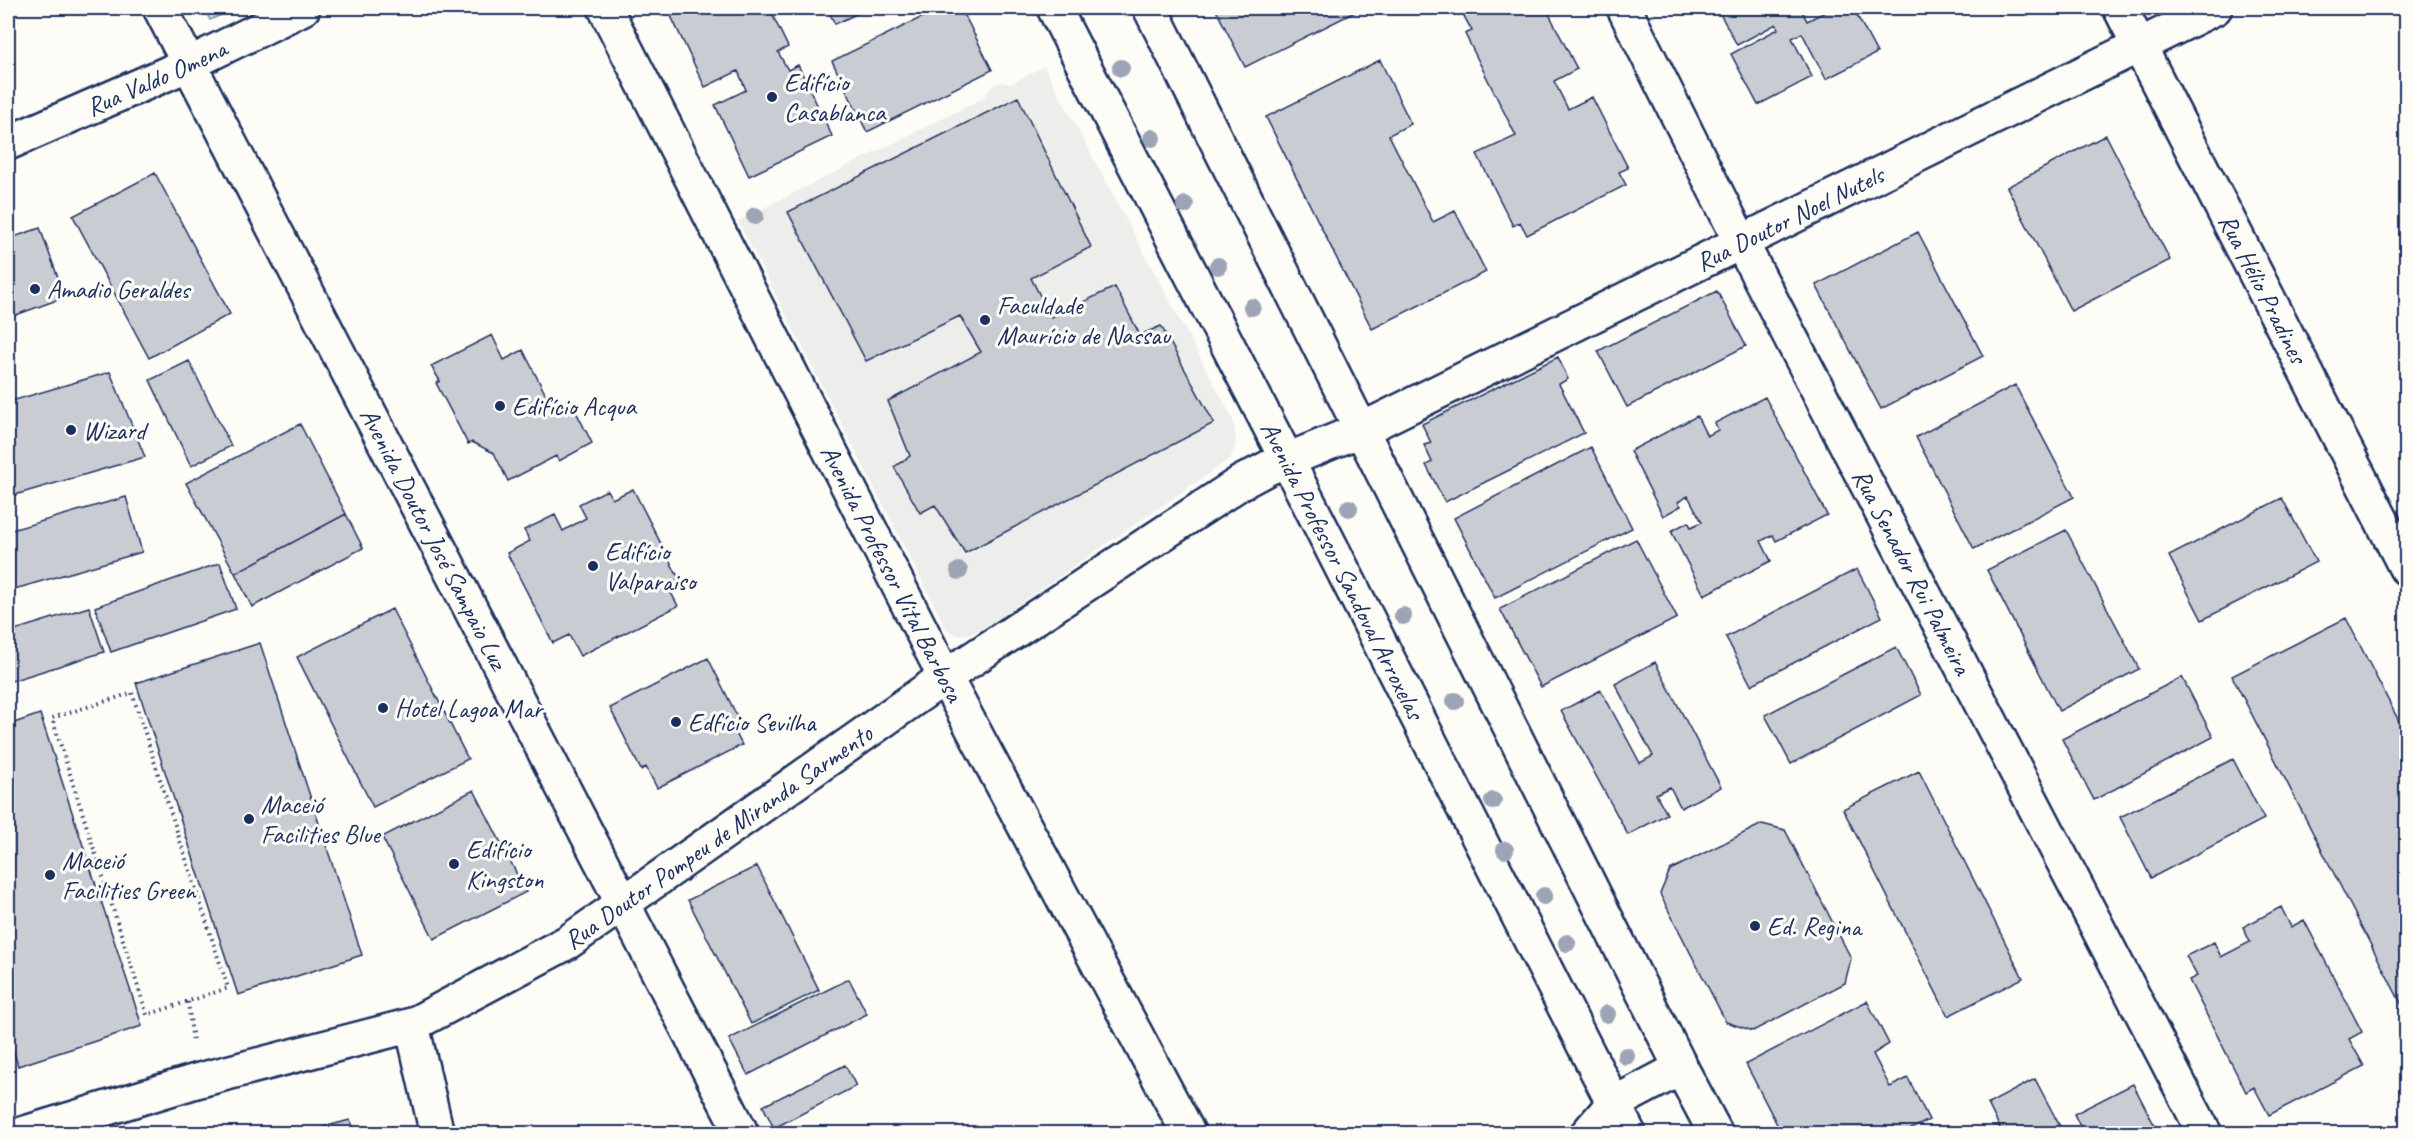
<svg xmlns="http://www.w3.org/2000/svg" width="2414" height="1141" font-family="Caveat,sans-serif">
  <rect width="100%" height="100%" fill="#fdfcf7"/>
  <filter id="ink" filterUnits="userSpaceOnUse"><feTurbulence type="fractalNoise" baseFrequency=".0167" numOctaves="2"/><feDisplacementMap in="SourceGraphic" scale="12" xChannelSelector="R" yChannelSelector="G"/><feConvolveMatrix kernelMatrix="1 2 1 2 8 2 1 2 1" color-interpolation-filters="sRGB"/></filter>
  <g filter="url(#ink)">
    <path fill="#edeeec" d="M1044,66L1233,419L1236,443L1231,458L989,625L971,634L959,635L947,630L738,221L983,98L992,86L1002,82L1010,84Z"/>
    <path fill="#e0e1e3" stroke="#7e88a0" stroke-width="1.5" d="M204,8H236L210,20Z"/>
    <path fill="#c9ccd3" stroke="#1b2f5e" stroke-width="1.5" d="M689,8H769L788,47L778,52L788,70L798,65L832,136L749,176L715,105L746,90L738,71L705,87L671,16Z
      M827,8H869L835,24Z
      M941,8H961L992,70L867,132L832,61Z
      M1215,8H1363L1245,67Z
      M1481,8H1546L1577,69L1554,81L1568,109L1592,97L1628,168L1619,172L1626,185L1527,235L1520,222L1513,226L1477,154L1516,136L1465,34L1472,31L1464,16Z
      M1717,8H1782L1783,10L1788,8H1814L1803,13L1807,21L1833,8H1853L1877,53L1826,79L1802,33L1792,38L1812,77L1758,105L1731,54L1778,29L1776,24L1737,45Z
      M1996,8H2012L1999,14Z
      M1380,60L1411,124L1389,135L1433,222L1455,211L1486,272L1372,329L1266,117Z
      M1018,97L1091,247L1031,278L1051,317L1115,287L1140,335L1161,326L1214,423L965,553L935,505L920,513L894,467L910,456L888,401L981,352L960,316L866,361L788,212Z
      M2106,135L2170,260L2071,311L2007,187Z
      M155,173L230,314L149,358L73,216Z
      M40,228L65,297L8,318V239Z
      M1918,232L1983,356L1881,409L1816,285Z
      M1717,291L1746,346L1627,407L1598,351Z
      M492,335L504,360L523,350L554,411L571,402L592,443L559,461L556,456L508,481L494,453L472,442L468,444L436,383L440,381L431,366Z
      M1558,357L1568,379L1559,384L1584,433L1445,502L1426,465L1432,462L1424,445L1431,443L1422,424Z
      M189,361L231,446L191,466L150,380Z
      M110,372L145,457L8,497V402Z
      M2015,385L2074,497L1974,549L1916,437Z
      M1765,397L1827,515L1776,541L1773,535L1761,541L1771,561L1704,595L1671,531L1688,522L1691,527L1702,522L1688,496L1678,502L1681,506L1663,516L1630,451L1697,416L1707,436L1718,430L1715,423Z
      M300,424L346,514L235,573L186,483Z
      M1591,447L1632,528L1495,598L1454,518Z
      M633,489L679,579L667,585L678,606L580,656L569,635L553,643L507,553L530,541L524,530L555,515L563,531L586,518L579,504L607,490L612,499Z
      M126,497L142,552L8,591V531Z
      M2282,498L2316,562L2202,620L2169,556Z
      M346,514L363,548L252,607L235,573Z
      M2066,530L2139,669L2059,711L1987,570Z
      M1636,539L1677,618L1541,687L1500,609Z
      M220,563L236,609L111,652L95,607Z
      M1857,569L1882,617L1751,685L1726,637Z
      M89,607L104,652L8,682V632Z
      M392,609L468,759L373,807L297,657Z
      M2346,618L2406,735V1013L2232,676Z
      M260,643L362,955L238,995L136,683Z
      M1896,647L1921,695L1791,764L1765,715Z
      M708,658L739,720L731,724L742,745L657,788L646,767L641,770L610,708Z
      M1655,662L1721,787L1681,808L1670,787L1656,794L1667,814L1628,835L1561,711L1601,690L1640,763L1653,756L1615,684Z
      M2182,677L2213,737L2094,800L2062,739Z
      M40,714L142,1026L18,1066L8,1032V725Z
      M2233,759L2264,819L2151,878L2120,817Z
      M1919,771L2023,978L1948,1016L1843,809Z
      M474,790L526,892L434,939L382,837Z
      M1762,824L1785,830L1851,958L1845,983L1753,1031L1726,1022L1660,894L1670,870Z
      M757,866L819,990L751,1024L688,900Z
      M2281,907L2291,927L2304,920L2362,1032L2349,1039L2364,1066L2269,1115L2254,1087L2246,1092L2189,980L2197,976L2186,956L2214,942L2221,957L2250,942L2243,927Z
      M849,979L867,1014L748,1075L729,1039Z
      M1867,1001L1889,1044L1873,1054L1890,1087L1908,1078L1929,1120L1911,1129L1914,1134H1782L1746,1064Z
      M845,1065L856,1086L774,1128L763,1106Z
      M2035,1079L2064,1134H2003L1988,1104Z
      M2133,1084L2159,1134H2084L2074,1114Z
      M350,1120L354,1134H297Z"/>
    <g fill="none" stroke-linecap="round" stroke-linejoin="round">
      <g stroke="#1b2f5e" stroke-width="38">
        <g id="minor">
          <path id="s1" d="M160,8L742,1134"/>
          <path id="s2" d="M605,8L945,677L1189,1134"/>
          <path id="s3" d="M1054,8L1287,460L1629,1134"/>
          <path d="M1150,8L1681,1068L1716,1134"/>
          <path id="s4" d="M1624,8L1741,242L2205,1134"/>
          <path id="s5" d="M2120,8L2406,568"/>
          <path id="s6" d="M8,143L189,64L303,8"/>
          <path d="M412,1025L437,1134"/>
          <path id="s7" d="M22,1134L196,1081L412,1025L568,942L945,677L1240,483L1268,468L1363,429L2215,8"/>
          <path d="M1587,1134L1613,1104L1681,1068"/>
        </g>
      </g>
      <path stroke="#1b2f5e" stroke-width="4" stroke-dasharray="1.5 4.5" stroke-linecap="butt" d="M132,693L228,988L147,1015L52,718Z
        M188,1002L193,1042"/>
      <use href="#minor" stroke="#fdfcf7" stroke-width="33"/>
    </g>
    <g fill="#9ca4b5">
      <circle cx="1121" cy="68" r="9"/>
      <circle cx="1152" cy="138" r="9"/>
      <circle cx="1185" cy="205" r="9"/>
      <circle cx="755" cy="216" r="9"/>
      <circle cx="1218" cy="266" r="9"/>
      <circle cx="1252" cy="307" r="9"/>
      <circle cx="1349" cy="508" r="9"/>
      <circle cx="959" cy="571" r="9"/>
      <circle cx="1403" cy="616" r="9"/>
      <circle cx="1455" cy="701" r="9"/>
      <circle cx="1493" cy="801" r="9"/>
      <circle cx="1505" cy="850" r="9"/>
      <circle cx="1544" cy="896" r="9"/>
      <circle cx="1567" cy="943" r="9"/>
      <circle cx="1607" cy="1014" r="9"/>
      <circle cx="1626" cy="1056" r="9"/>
    </g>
  </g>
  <g fill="#1b2f5e" stroke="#fdfcf7" stroke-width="2">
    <circle cx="772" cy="97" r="6"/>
    <circle cx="35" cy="289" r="6"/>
    <circle cx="985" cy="320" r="6"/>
    <circle cx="500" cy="406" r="6"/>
    <circle cx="71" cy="430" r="6"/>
    <circle cx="593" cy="566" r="6"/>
    <circle cx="383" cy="708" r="6"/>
    <circle cx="676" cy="722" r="6"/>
    <circle cx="249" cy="819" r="6"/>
    <circle cx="454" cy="864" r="6"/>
    <circle cx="50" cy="875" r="6"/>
    <circle cx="1755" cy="926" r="6"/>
  </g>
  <g text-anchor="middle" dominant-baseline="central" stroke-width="6" stroke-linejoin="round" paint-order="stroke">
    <g font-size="26" fill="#1b2f5e" stroke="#fdfcf7">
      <text stroke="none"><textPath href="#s6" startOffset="162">Rua Valdo Omena</textPath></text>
      <text stroke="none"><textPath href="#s7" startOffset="2006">Rua Doutor Noel Nutels</textPath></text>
      <text stroke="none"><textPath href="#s5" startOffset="315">Rua Hélio Pradines</textPath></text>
      <text stroke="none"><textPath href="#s1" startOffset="597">Avenida Doutor José Sampaio Luz</textPath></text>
      <text stroke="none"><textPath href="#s3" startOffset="632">Avenida Professor Sandoval Arroxelas</textPath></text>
      <text stroke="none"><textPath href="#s4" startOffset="633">Rua Senador Rui Palmeira</textPath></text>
      <text stroke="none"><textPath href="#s2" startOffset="634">Avenida Professor Vital Barbosa</textPath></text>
      <text stroke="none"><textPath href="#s7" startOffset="765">Rua Doutor Pompeu de Miranda Sarmento</textPath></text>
    </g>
    <g font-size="26" fill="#1b2f5e" stroke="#fdfcf7" text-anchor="start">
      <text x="784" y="82">Edifício<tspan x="784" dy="30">Casablanca</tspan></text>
      <text x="47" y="289">Amadio Geraldes</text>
      <text x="997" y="305">Faculdade<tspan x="997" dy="30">Maurício de Nassau</tspan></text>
      <text x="512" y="406">Edifício Acqua</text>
      <text x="83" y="430">Wizard</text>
      <text x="605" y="551">Edifício<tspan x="605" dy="30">Valparaiso</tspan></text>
      <text x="395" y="708">Hotel Lagoa Mar</text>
      <text x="688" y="722">Edfício Sevilha</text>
      <text x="261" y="804">Maceió<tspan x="261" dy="30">Facilities Blue</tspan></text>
      <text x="466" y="849">Edifício<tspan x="466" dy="30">Kingston</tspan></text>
      <text x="62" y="860">Maceió<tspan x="62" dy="30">Facilities Green</tspan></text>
      <text x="1767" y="926">Ed. Regina</text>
    </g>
  </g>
  <rect width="2414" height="1141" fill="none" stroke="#fdfcf7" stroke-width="30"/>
  <rect x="15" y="15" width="2384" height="1111" fill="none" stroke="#1b2f5e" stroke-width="2" filter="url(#ink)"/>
</svg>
